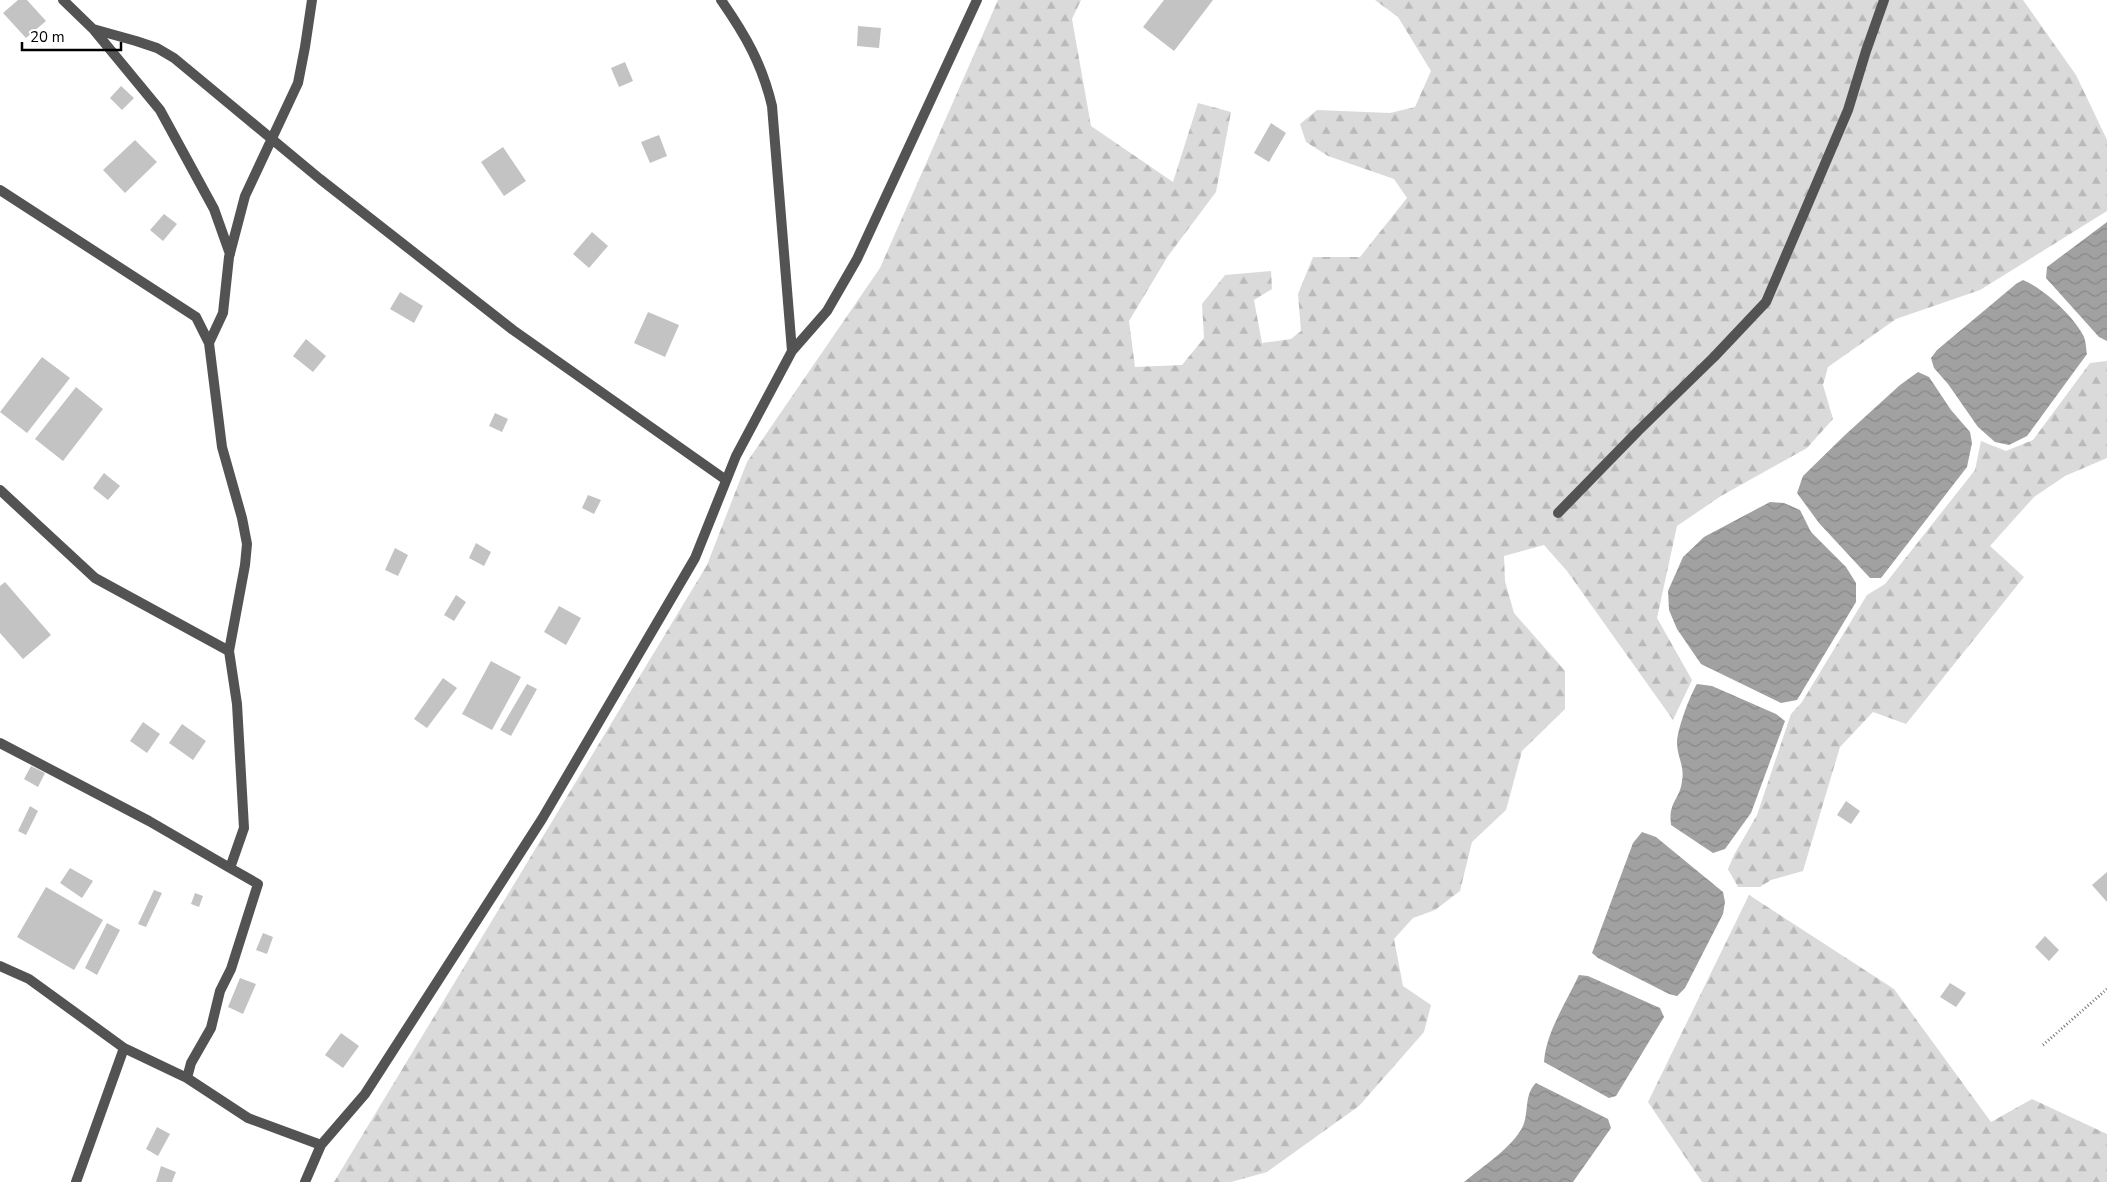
<svg xmlns="http://www.w3.org/2000/svg" width="2107" height="1182" font-family="'Nunito Sans',sans-serif">
  <defs>
    <pattern id="forest-firs" width="22" height="20" patternUnits="userSpaceOnUse" patternTransform="scale(1.25)"><rect width="22" height="20" fill="#dadada"/><path d="M5 1l3.5 6h-7zM16 11l3.5 6h-7z" fill="#b9b9b9"/></pattern>
    <pattern id="water-waves" width="16" height="10" patternUnits="userSpaceOnUse" patternTransform="scale(1.25)"><rect width="16" height="10" fill="#a1a1a1"/><path d="M0 5q4-4 8 0t8 0" fill="none" stroke="#898989"/></pattern>
  </defs>
  <rect width="100%" height="100%" fill="#fff"/>
  <path fill="url(#forest-firs)" d="M998,0H1081L1072,19L1091,126L1173,182L1198,103L1231,112L1216,192L1168,256L1129,321L1135,367L1182,365L1204,338L1202,304L1225,275L1271,271L1272,289L1254,300L1262,343L1291,339L1301,331L1298,294L1313,257H1360L1407,198L1394,179L1328,156L1306,142L1300,124L1317,110L1390,113L1415,107L1431,71L1398,17L1375,0H2023L2076,75L2107,140V211L1980,290L1896,319L1828,367L1823,385L1833,419L1807,448L1721,496L1677,526L1657,618L1692,680L1673,720L1567,571L1544,545L1504,556L1505,581L1514,613L1565,671V709L1522,751L1506,810L1472,842L1460,891L1435,910L1413,918L1394,939L1403,986L1431,1005L1424,1032L1359,1106L1267,1172L1231,1182H334L707,565L747,462L880,268Z
    M2107,361V458L2065,476L2034,497L1990,546L2024,577L1906,724L1873,712L1840,747L1803,871L1771,880L1760,887H1738L1728,869L1734,855L1757,815L1791,714L1802,702L1867,595L1885,584L1975,470L1981,441L2006,451L2033,440L2090,363Z
    M1749,895L1894,989L1991,1122L2032,1099L2107,1134V1182H1702L1648,1102Z"/>
  <path fill="url(#water-waves)" d="M2107,222V341L2099,337L2046,278L2047,267Z
    M2023,280C2044,289 2072,315 2083,335C2086,340 2086,349 2087,354L2027,436L2009,445L1995,442L1978,427L1948,384L1934,368L1931,358L1937,350L2016,284Z
    M1918,372L1929,377L1951,410L1970,432L1972,443L1967,467L1881,578H1870L1819,523L1797,493L1803,476L1845,435L1900,385Z
    M1770,502L1784,503L1800,510L1811,532L1846,567L1856,583V602L1797,700L1781,703L1701,664L1677,629L1669,610L1668,591L1683,557L1704,537Z
    M1697,684L1712,686L1776,714L1785,721L1751,813L1725,849L1713,853L1671,825C1668,801 1680,800 1682,781C1685,767 1677,756 1677,743C1677,730 1690,695 1697,684Z
    M1642,832L1656,837L1723,892L1725,902L1723,914L1685,988L1677,996L1669,994L1598,958L1592,953L1633,843Z
    M1579,975L1588,976L1660,1008L1664,1017L1616,1096L1609,1098L1544,1062C1546,1032 1566,1003 1579,975Z
    M1536,1083L1608,1119L1611,1128L1573,1182H1464C1482,1167 1513,1147 1523,1126C1529,1112 1524,1094 1536,1083Z"/>
  <path fill="#c3c3c3" d="M18,0H27L46,21L26,38L3,13Z
    M1164,0H1213L1174,51L1143,27Z
    M858,26L881,28L879,48L857,46Z
    M625,62L633,81L619,87L611,68Z
    M121,86L134,98L122,110L110,98Z
    M1271,123L1286,133L1269,162L1254,153Z
    M659,135L667,156L650,163L641,142Z
    M135,140L157,162L125,193L103,170Z
    M503,147L526,181L504,196L481,162Z
    M164,214L177,224L163,241L150,230Z
    M592,232L608,246L589,268L573,254Z
    M400,292L423,306L414,323L390,309Z
    M648,312L679,325L665,357L634,343Z
    M306,339L326,356L313,372L293,356Z
    M42,357L70,378L27,433L0,412Z
    M76,387L103,409L63,461L35,439Z
    M495,413L508,419L502,432L489,426Z
    M104,473L120,486L108,500L93,488Z
    M588,495L601,500L594,514L582,508Z
    M476,543L491,552L484,566L469,558Z
    M395,548L408,555L398,576L385,570Z
    M5,582L51,635L23,659L0,633V586Z
    M456,595L466,602L454,621L444,615Z
    M559,606L581,618L566,645L544,632Z
    M491,661L521,677L492,730L462,714Z
    M443,678L457,688L427,728L414,719Z
    M527,684L537,689L511,736L500,730Z
    M143,722L160,734L147,753L130,741Z
    M182,724L206,741L193,760L169,743Z
    M31,766L45,773L38,787L24,779Z
    M1846,801L1860,811L1851,824L1837,815Z
    M30,806L38,811L26,835L18,831Z
    M70,868L93,881L82,898L60,883Z
    M2107,872V902L2092,885Z
    M46,887L103,920L74,970L17,937Z
    M154,890L162,893L146,927L138,924Z
    M195,893L203,896L199,907L191,904Z
    M107,923L120,930L97,975L85,968Z
    M263,933L273,937L267,954L256,950Z
    M2045,936L2059,950L2049,961L2035,947Z
    M240,978L256,984L243,1014L228,1007Z
    M1950,983L1966,993L1956,1007L1940,997Z
    M341,1033L359,1046L343,1068L325,1055Z
    M157,1127L170,1134L158,1156L146,1149Z
    M161,1166L176,1172L172,1182H156Z"/>
  <g fill="none" stroke-linecap="round" stroke-linejoin="round">
    <path stroke="#757575" stroke-width="3" stroke-dasharray="1 2.5" stroke-linecap="butt" d="M2043,1045L2107,989"/>
    <path stroke="#535353" stroke-width="10" d="M63,0L93,29L136,41L157,48L174,58L320,179L513,330L726,480
      M312,0L305,47L298,83L245,196L229,257L223,313L209,343L222,447L242,518L247,544L245,565L229,651L237,704L244,828L230,868L258,884L231,969L220,991L211,1028L191,1063L187,1078L248,1118L321,1145
      M721,0C746,36 762,64 772,106L792,351
      M94,30L160,110L214,209L230,254
      M0,190L196,317L209,343
      M0,490L95,578L229,651
      M1558,513L1638,431L1714,357L1766,302L1848,110L1866,51L1884,0
      M0,743L149,821L230,868
      M0,966L29,979L124,1048L76,1182
      M124,1048L187,1078
      M305,1182L321,1145L365,1094L542,819L695,558L736,456L792,351L827,311L857,259L977,0"/>
  </g>
  <path d="M22 42v8h99v-8" fill="none" stroke="#000000" stroke-width="2.5"/>
  <text x="30" y="42" font-size="15" fill="#000000" stroke="#ffffff" stroke-width="4" paint-order="stroke">20 m</text>
</svg>
